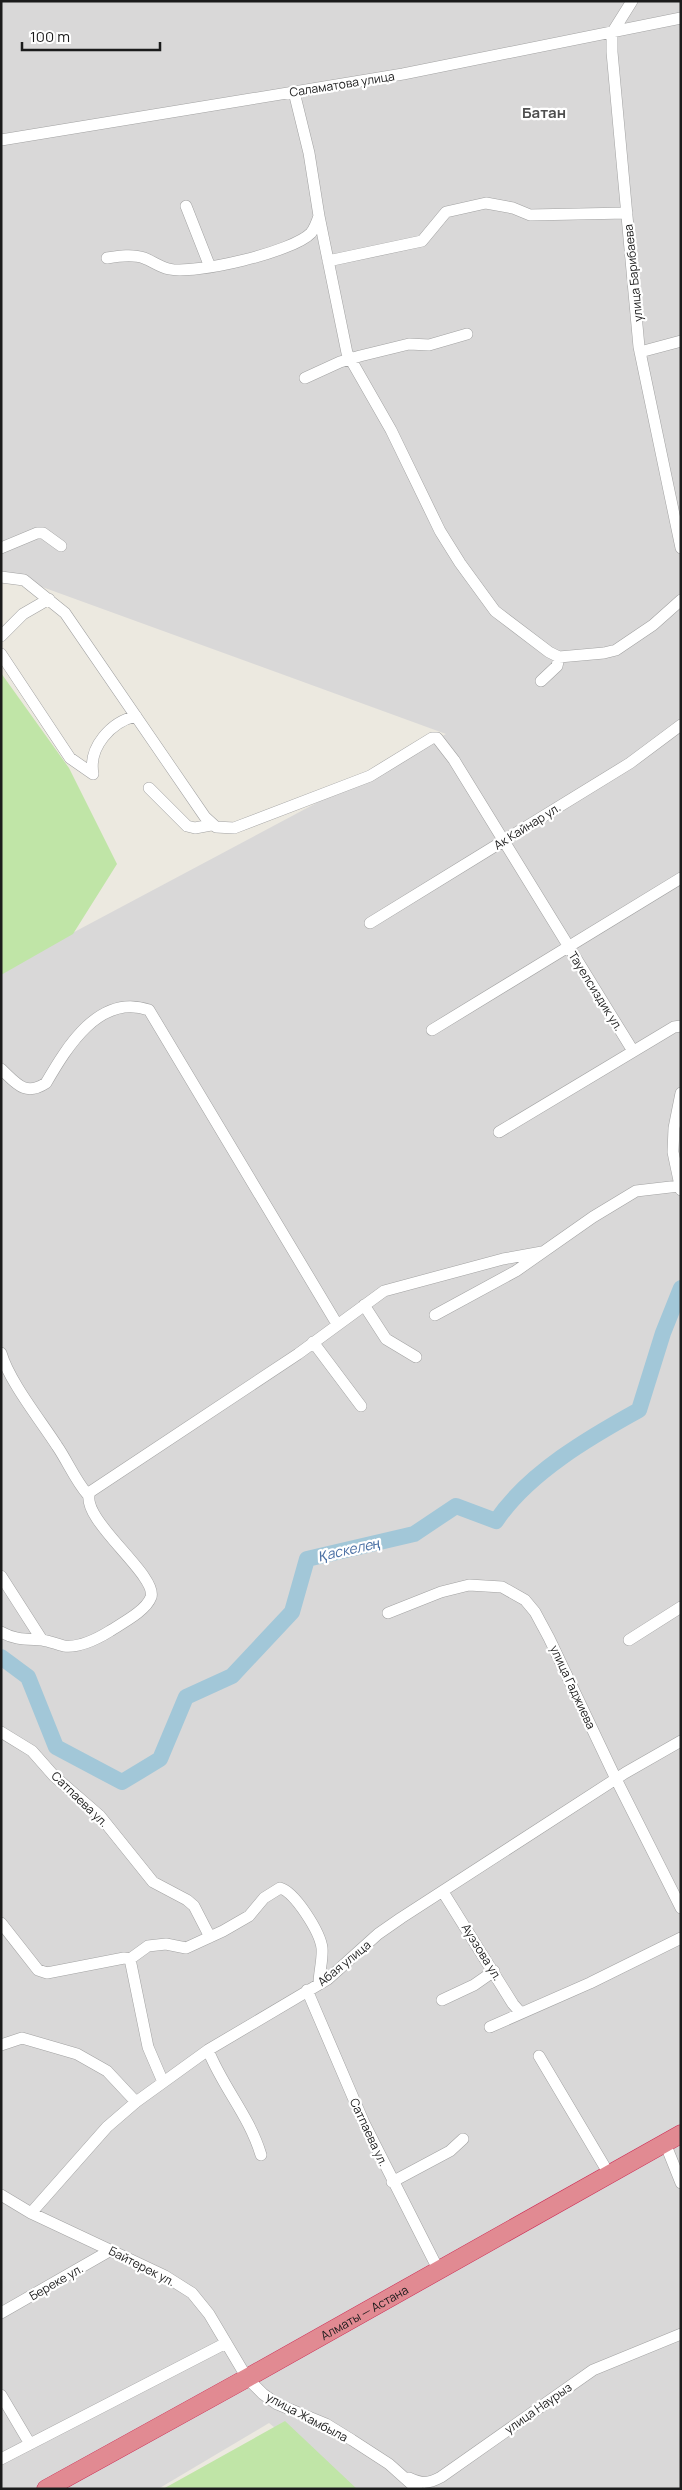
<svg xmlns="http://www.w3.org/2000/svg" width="682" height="2490" font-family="Manrope,sans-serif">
  <rect width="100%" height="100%" fill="#ece9e0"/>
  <path fill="#d9d8d8" d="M1,1H681V2489H350L269,2423L158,2489H1V971L446,734L1,572Z"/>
  <path fill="#c0e5a7" d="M1,673L69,768L117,864L73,934L1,975Z
    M285,2421L357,2489H163Z"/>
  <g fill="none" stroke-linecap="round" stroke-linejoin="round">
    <path stroke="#a2c7d8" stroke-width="16" d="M1,1657L28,1677L56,1747L122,1782L160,1759L186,1697L232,1676L292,1612L307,1559L414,1534L456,1506L496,1521C528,1473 590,1437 639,1410L663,1333L681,1288"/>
    <g stroke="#a2a2a2" stroke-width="12">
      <path id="minor" d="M632,1L612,33V52L639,347L681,548
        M294,92L309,153L319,216L347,353L391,430L440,531L460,563L495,611L549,652L559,657L604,653L616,650L653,625L681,600
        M1,140L403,74L681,18
        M186,206L210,267
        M107,258C119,256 133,254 144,258C152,261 160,267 169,269C194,275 293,252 311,233C315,228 317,222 319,216
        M328,261L422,241L446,212L486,203L513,208L530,215L627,213
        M640,352L681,341
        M305,378L340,362L360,356L409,344L429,345L467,334
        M1,548L37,533H43L61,546
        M1,577L24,580L65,613L205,817L216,827L234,828L370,776L432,738H437L454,760L633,1051
        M1,636L23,614L49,599
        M1,654L70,758L93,774
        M541,681L557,666L559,657
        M93,774C88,747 111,722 136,716
        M149,788L187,826L195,828L211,825
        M370,923L630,763L681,725
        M432,1030L681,878
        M1,1069C16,1083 25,1097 46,1083C67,1047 99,993 149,1010L337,1324
        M681,1093L674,1128L673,1152L681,1190
        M499,1132L674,1027L681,1026
        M364,1305L386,1339L416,1357
        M435,1315L516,1271L593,1217L636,1191L679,1186
        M313,1342L361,1406
        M1,1353C9,1381 41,1421 57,1446C68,1462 75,1480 88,1495
        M1,1576L42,1640
        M388,1613L441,1592L469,1585L502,1587L525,1600L535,1612L549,1638L616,1779L681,1908
        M1,1632C15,1640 26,1639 42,1640C49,1641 56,1644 64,1646C80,1648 97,1639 110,1631C122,1623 146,1611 151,1597C158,1575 78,1518 90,1492L298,1354L384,1291L503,1259L542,1252
        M629,1640L681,1607
        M1,1732L32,1751L54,1776L100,1816L153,1882L187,1900L194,1906L210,1937
        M443,1892L513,2004L520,2012
        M1,1923L38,1970L47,1973L124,1958L130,1959
        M130,1959L148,1946L166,1944L186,1948L223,1931L249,1916L264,1898L280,1888C295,1892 320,1932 322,1948C323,1960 319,1972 319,1984
        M130,1959L148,2047L163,2082
        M307,1990L364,2123L438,2269
        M442,2000L474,1985L494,1971
        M490,2027L590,1983L681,1938
        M1,2045L22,2038L77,2054L107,2071L136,2102
        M208,2050C223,2088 249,2115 261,2155
        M539,2056L609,2174
        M665,2143L681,2183
        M392,2182L450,2151L463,2139
        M1,2195L31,2213L165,2276L192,2293L209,2314L247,2378L263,2394L277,2404L326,2424L352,2440L389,2464L417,2489
        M31,2213L107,2127L136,2102L208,2050L328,1979L378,1934L401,1918L625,1773L681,1741
        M1,2313L111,2250
        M1,2395L30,2444
        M1,2459L226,2343
        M409,2478C422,2484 428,2484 441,2477L593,2370L681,2334"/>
    </g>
    <g stroke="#cd2b54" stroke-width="19">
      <g id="highway">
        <path id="s1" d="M46,2489L247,2378L681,2134"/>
      </g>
    </g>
    <use href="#minor" stroke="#fff" stroke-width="11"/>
    <use href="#highway" stroke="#e18a92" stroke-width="18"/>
  </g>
  <g text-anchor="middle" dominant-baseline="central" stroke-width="4.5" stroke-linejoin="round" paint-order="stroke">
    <g font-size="12" fill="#1b1b1b" stroke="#fff">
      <text transform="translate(342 84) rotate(-9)">Саламатова улица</text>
      <text transform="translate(633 273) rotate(-96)">улица Барибаева</text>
      <text transform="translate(527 826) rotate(-32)">Ак Кайнар ул.</text>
      <text transform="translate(596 991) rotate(58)">Тауелсиздик ул.</text>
      <text transform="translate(573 1687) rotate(65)">улица Гаджиева</text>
      <text transform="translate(80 1799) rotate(44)">Сатпаева ул.</text>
      <text transform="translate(482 1952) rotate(58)">Ауэзова ул.</text>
      <text transform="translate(344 1963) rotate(-39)">Абая улица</text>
      <text transform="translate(369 2132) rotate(65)">Сатпаева ул.</text>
      <text transform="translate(142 2266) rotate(27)">Байтерек ул.</text>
      <text transform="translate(56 2282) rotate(-30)">Береке ул.</text>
      <text stroke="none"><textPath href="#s1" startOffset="364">Алматы — Астана</textPath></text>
      <text transform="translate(538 2408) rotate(-35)">улица Наурыз</text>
      <text transform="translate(307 2417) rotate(28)">улица Жамбыла</text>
    </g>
    <g font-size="14" font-style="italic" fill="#4c71a5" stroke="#fff">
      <text transform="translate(349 1549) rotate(-13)">Қаскелең</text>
    </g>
    <g font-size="15" font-weight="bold" fill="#4e4e4e" stroke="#fff">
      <text x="544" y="112">Батан</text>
    </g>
  </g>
  <rect width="682" height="2490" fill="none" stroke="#1b1b1b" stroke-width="5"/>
  <path d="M22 42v8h138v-8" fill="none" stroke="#1b1b1b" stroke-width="2.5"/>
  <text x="30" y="42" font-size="15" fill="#1b1b1b" stroke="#ffffff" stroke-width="4" paint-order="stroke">100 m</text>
</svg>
